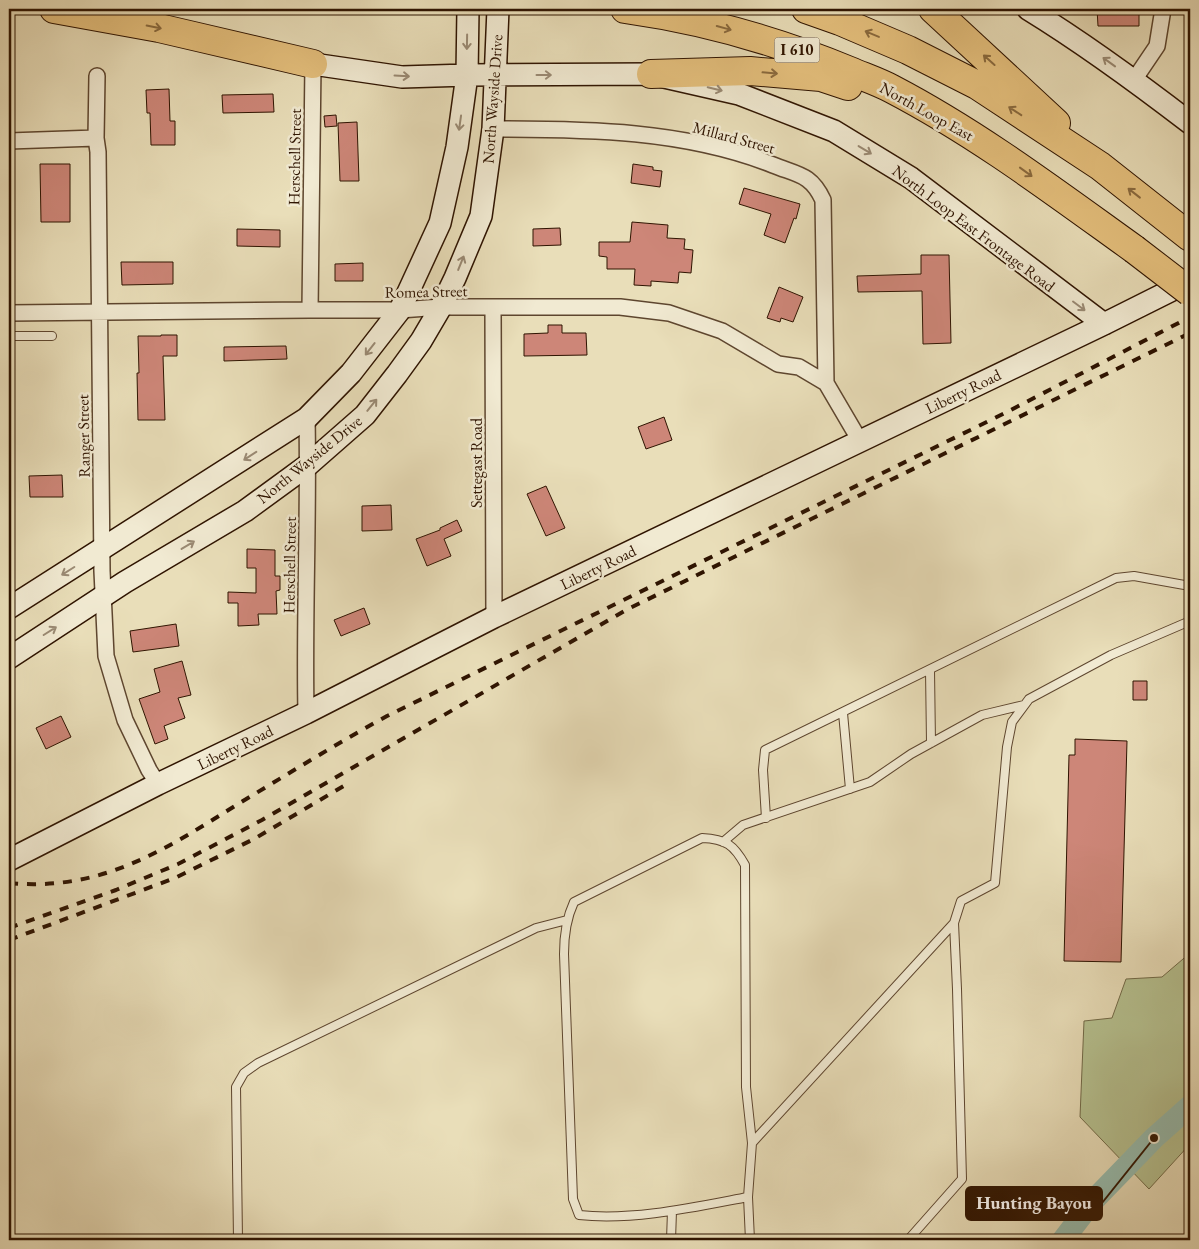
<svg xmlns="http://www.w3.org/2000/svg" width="1199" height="1249" font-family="'EB Garamond',serif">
<rect width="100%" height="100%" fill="#e9deb9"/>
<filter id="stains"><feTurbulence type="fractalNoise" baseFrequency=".004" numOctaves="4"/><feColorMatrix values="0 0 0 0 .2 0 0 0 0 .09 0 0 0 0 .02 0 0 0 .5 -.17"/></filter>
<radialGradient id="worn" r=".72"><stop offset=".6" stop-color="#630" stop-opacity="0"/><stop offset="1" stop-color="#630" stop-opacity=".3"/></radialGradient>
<path fill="#b6c190" stroke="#726a48" d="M 1190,953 L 1190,1144 L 1149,1189 L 1080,1117 L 1084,1021 L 1112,1018 L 1126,979 L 1162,977 Z"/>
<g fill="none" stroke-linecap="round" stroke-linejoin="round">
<path stroke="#97bcae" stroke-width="22" d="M 1063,1240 L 1092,1202 L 1154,1138 L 1190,1106"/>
</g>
<path fill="#cd8678" stroke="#2f1401" d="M 1097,9 L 1139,9 L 1139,26 L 1098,26 Z
M 169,89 L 170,121 L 175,121 L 175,145 L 151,145 L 150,113 L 147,113 L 146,90 Z
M 273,94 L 274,112 L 223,113 L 222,95 Z
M 336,115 L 337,126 L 325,127 L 324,116 Z
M 357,122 L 359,181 L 340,181 L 338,123 Z
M 40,164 L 70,164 L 70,222 L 41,222 Z
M 633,164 L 653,167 L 653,170 L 662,171 L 660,187 L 631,183 Z
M 744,188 L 800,204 L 796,219 L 794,218 L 785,243 L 764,235 L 771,214 L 739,204 Z
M 632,222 L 668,225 L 667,238 L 685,239 L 684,249 L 693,250 L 691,273 L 679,272 L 678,283 L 651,281 L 651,286 L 634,285 L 635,269 L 607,269 L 607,257 L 599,256 L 599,242 L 630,242 Z
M 560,228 L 561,245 L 533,246 L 533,229 Z
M 237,229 L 280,230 L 280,247 L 237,246 Z
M 921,255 L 949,255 L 951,343 L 923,344 L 922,291 L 858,292 L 857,276 L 921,274 Z
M 121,262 L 173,262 L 173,284 L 122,285 Z
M 363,263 L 363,281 L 335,281 L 335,264 Z
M 779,287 L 803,297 L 793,322 L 781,318 L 780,322 L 767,318 Z
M 548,325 L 562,325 L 562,333 L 586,333 L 587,355 L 524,356 L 524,334 L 548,333 Z
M 161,335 L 177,335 L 177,356 L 163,356 L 165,420 L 138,420 L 137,373 L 139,373 L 138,336 L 161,336 Z
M 286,346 L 287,359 L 224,361 L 224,347 Z
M 664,417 L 672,440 L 646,449 L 638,427 Z
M 62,475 L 63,497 L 30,497 L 29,476 Z
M 546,486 L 565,528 L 546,536 L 527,494 Z
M 391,505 L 392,530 L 362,531 L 362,506 Z
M 457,520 L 462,531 L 444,539 L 451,556 L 427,566 L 416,539 L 440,530 L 440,528 Z
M 247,549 L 275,550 L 275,576 L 280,576 L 280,590 L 276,591 L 277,614 L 258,614 L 259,625 L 238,626 L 238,603 L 228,603 L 228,592 L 256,593 L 256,568 L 247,568 Z
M 364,608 L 370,624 L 341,636 L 334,620 Z
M 176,624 L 179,646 L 133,652 L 130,631 Z
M 182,661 L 191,695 L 178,698 L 185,718 L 164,726 L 168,739 L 155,744 L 139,699 L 160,692 L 154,669 Z
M 1133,681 L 1147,681 L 1147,700 L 1133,700 Z
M 61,716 L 71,737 L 46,749 L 36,728 Z
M 1075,739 L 1127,741 L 1121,962 L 1064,961 L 1069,755 L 1075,755 Z"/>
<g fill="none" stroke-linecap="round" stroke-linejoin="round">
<defs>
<path id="lane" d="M 9,336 L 52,336
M 930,670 L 931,743
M 843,713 L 850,789
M 766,818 L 763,770 L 765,750 L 1116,578 L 1134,576 L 1190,586
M 723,842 L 743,825 L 870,782 L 911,754 L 982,715 L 1024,705
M 748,1197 L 752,1143 L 954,923
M 238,1240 L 236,1087 L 244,1073 L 258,1063 L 536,928 L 567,920
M 671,1240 L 672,1211
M 750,1240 L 748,1197 C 695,1207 633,1221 579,1215 L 573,1199 L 564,954 C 564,935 566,919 574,902 L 702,838 C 726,839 734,845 745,865 L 746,1087 L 752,1143
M 908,1240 L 962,1179 L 957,989 L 954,923 L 961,901 L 995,883 L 1007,747 L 1012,722 L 1029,699 L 1111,655 L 1190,621"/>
<path id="street" d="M 97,76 L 96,138 L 98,152 L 102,571 L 106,656 L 125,720 L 149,770 L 158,784
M 1134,80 L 1157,46 L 1163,9
M 493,129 C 588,129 684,130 773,165 C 798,175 811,174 823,200 L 826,383 L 860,441
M 9,141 L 96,138
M 493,308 L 494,617
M 310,310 L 313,64
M 9,313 L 310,310 L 400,310 L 441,307 L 620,307 L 669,313 L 722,331 L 778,364 L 799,367 L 826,383
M 306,713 C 304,615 309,516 307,418"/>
<path id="secondary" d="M 1028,9 C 1085,44 1138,83 1190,123
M 313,64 L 402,77 L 467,75 L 651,74 L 739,94 L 834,131 L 911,178 L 1104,324
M 9,608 L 307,418 L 351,373 L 400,310 L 440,223 L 457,147 L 467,75 L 468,9
M 9,658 L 125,582 L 245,511 L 308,465 L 365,415 L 397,374 L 421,341 L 441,307 L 455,278 L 481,216 L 493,129 L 498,9
M 9,860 L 158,784 L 306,713 L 494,617 L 1104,324 L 1190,281"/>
<path id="highway" d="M 54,9 L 159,28 L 313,64
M 625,9 C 703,20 778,41 850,71 C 864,77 879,82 892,89 C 978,134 1056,193 1134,249
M 806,9 L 840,21 L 908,50 L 977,85 L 1100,166 L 1190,237
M 933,9 L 1056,123
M 651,74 L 750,71 L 821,77 L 848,86"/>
</defs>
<use href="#lane" stroke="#5e462f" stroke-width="10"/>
<use href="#street" stroke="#5e462f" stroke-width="18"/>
<use href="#secondary" stroke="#2f1401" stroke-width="24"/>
<use href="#highway" stroke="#2f1401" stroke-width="30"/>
<use href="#lane" stroke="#f1ead2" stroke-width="8"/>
<use href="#street" stroke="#f1ead2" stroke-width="15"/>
<use href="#secondary" stroke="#f1ead2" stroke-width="21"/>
<use href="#highway" stroke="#e4bf7c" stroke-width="28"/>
<path stroke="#2f1401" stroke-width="4" stroke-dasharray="9 9" stroke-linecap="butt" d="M 9,883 C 104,892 167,848 243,801 C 291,772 338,743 387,716 L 1005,413 L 1190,317
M 9,928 L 116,890 L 178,864 L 262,820 L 626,610 L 1190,333
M 9,940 L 175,878 L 254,839 L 347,784"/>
<defs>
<path id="highway-bridge" d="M 1134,249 L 1190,292"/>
</defs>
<use href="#highway-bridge" stroke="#2f1401" stroke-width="30" stroke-linecap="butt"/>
<use href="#highway-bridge" stroke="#e4bf7c" stroke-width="28"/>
</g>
<defs><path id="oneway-shaft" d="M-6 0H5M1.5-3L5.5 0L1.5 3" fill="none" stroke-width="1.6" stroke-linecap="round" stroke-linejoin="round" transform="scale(1.25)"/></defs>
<g stroke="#8a6a3e">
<use href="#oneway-shaft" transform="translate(154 27) rotate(11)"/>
<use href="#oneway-shaft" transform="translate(724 28) rotate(15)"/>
<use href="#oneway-shaft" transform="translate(872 34) rotate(-157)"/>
<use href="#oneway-shaft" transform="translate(989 60) rotate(-138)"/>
<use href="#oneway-shaft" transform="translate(770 73) rotate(5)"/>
<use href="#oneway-shaft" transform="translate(1015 111) rotate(-147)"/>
<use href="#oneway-shaft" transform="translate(1026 172) rotate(36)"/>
<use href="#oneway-shaft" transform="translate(1134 193) rotate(-142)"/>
</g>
<g stroke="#9a8a74">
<use href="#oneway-shaft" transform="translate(467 42) rotate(91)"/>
<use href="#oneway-shaft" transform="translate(1109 62) rotate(-144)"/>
<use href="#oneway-shaft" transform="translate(544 75)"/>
<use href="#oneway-shaft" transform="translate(402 76) rotate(3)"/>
<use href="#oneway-shaft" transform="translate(715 89) rotate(13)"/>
<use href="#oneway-shaft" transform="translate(460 123) rotate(98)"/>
<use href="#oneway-shaft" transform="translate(865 150) rotate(31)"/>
<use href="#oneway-shaft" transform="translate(461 263) rotate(-68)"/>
<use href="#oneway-shaft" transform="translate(1079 306) rotate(37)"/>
<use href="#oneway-shaft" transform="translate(370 349) rotate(128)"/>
<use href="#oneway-shaft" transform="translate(372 405) rotate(-51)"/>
<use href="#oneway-shaft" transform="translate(250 456) rotate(147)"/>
<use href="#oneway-shaft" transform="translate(188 545) rotate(-31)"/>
<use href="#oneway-shaft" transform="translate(68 571) rotate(148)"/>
<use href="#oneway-shaft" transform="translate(50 631) rotate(-32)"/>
</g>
<g text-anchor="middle" stroke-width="5" stroke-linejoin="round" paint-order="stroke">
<rect fill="#f1ead2" stroke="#695440" stroke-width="1" x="774.5" y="37.5" width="45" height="25" rx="4"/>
<g font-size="15" font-weight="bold" fill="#2f1401">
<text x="797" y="55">I 610</text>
</g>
<g font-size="16" fill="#2f1401" stroke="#f1ead2">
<text transform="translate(492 99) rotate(-86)" y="6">North Wayside Drive</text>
<text transform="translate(927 111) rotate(29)" y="6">North Loop East</text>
<text transform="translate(734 137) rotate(15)" y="6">Millard Street</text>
<text transform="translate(294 157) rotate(-89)" y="6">Herschell Street</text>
<text transform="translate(974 228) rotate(37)" y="6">North Loop East Frontage Road</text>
<text transform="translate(426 291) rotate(-1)" y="6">Romea Street</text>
<text transform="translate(963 391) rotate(-26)" y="6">Liberty Road</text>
<text transform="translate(83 436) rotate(-91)" y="6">Ranger Street</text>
<text transform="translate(309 459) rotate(-39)" y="6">North Wayside Drive</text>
<text transform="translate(476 463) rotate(-90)" y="6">Settegast Road</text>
<text transform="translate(289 565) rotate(-89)" y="6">Herschell Street</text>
<text transform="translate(598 567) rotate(-26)" y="6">Liberty Road</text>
<text transform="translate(235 747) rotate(-26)" y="6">Liberty Road</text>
</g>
</g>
<path fill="none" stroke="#2f1401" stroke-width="2" d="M1154 1138L1102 1203"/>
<circle fill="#2f1401" stroke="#f1ead2" stroke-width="2" cx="1154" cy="1138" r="5"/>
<rect fill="#2f1401" stroke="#2f1401" stroke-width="2" x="966" y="1187" width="136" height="33" rx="5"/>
<g font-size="18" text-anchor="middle" font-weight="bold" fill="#fff">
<text x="1034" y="1209">Hunting Bayou</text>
</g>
<rect width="1199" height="1249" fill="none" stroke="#e9deb9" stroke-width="30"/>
<rect x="10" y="10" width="1179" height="1229" fill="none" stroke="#2f1401" stroke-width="2.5"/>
<rect x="15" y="15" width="1169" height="1219" fill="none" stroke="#2f1401"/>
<rect width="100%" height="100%" filter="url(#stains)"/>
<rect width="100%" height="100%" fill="url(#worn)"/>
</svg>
